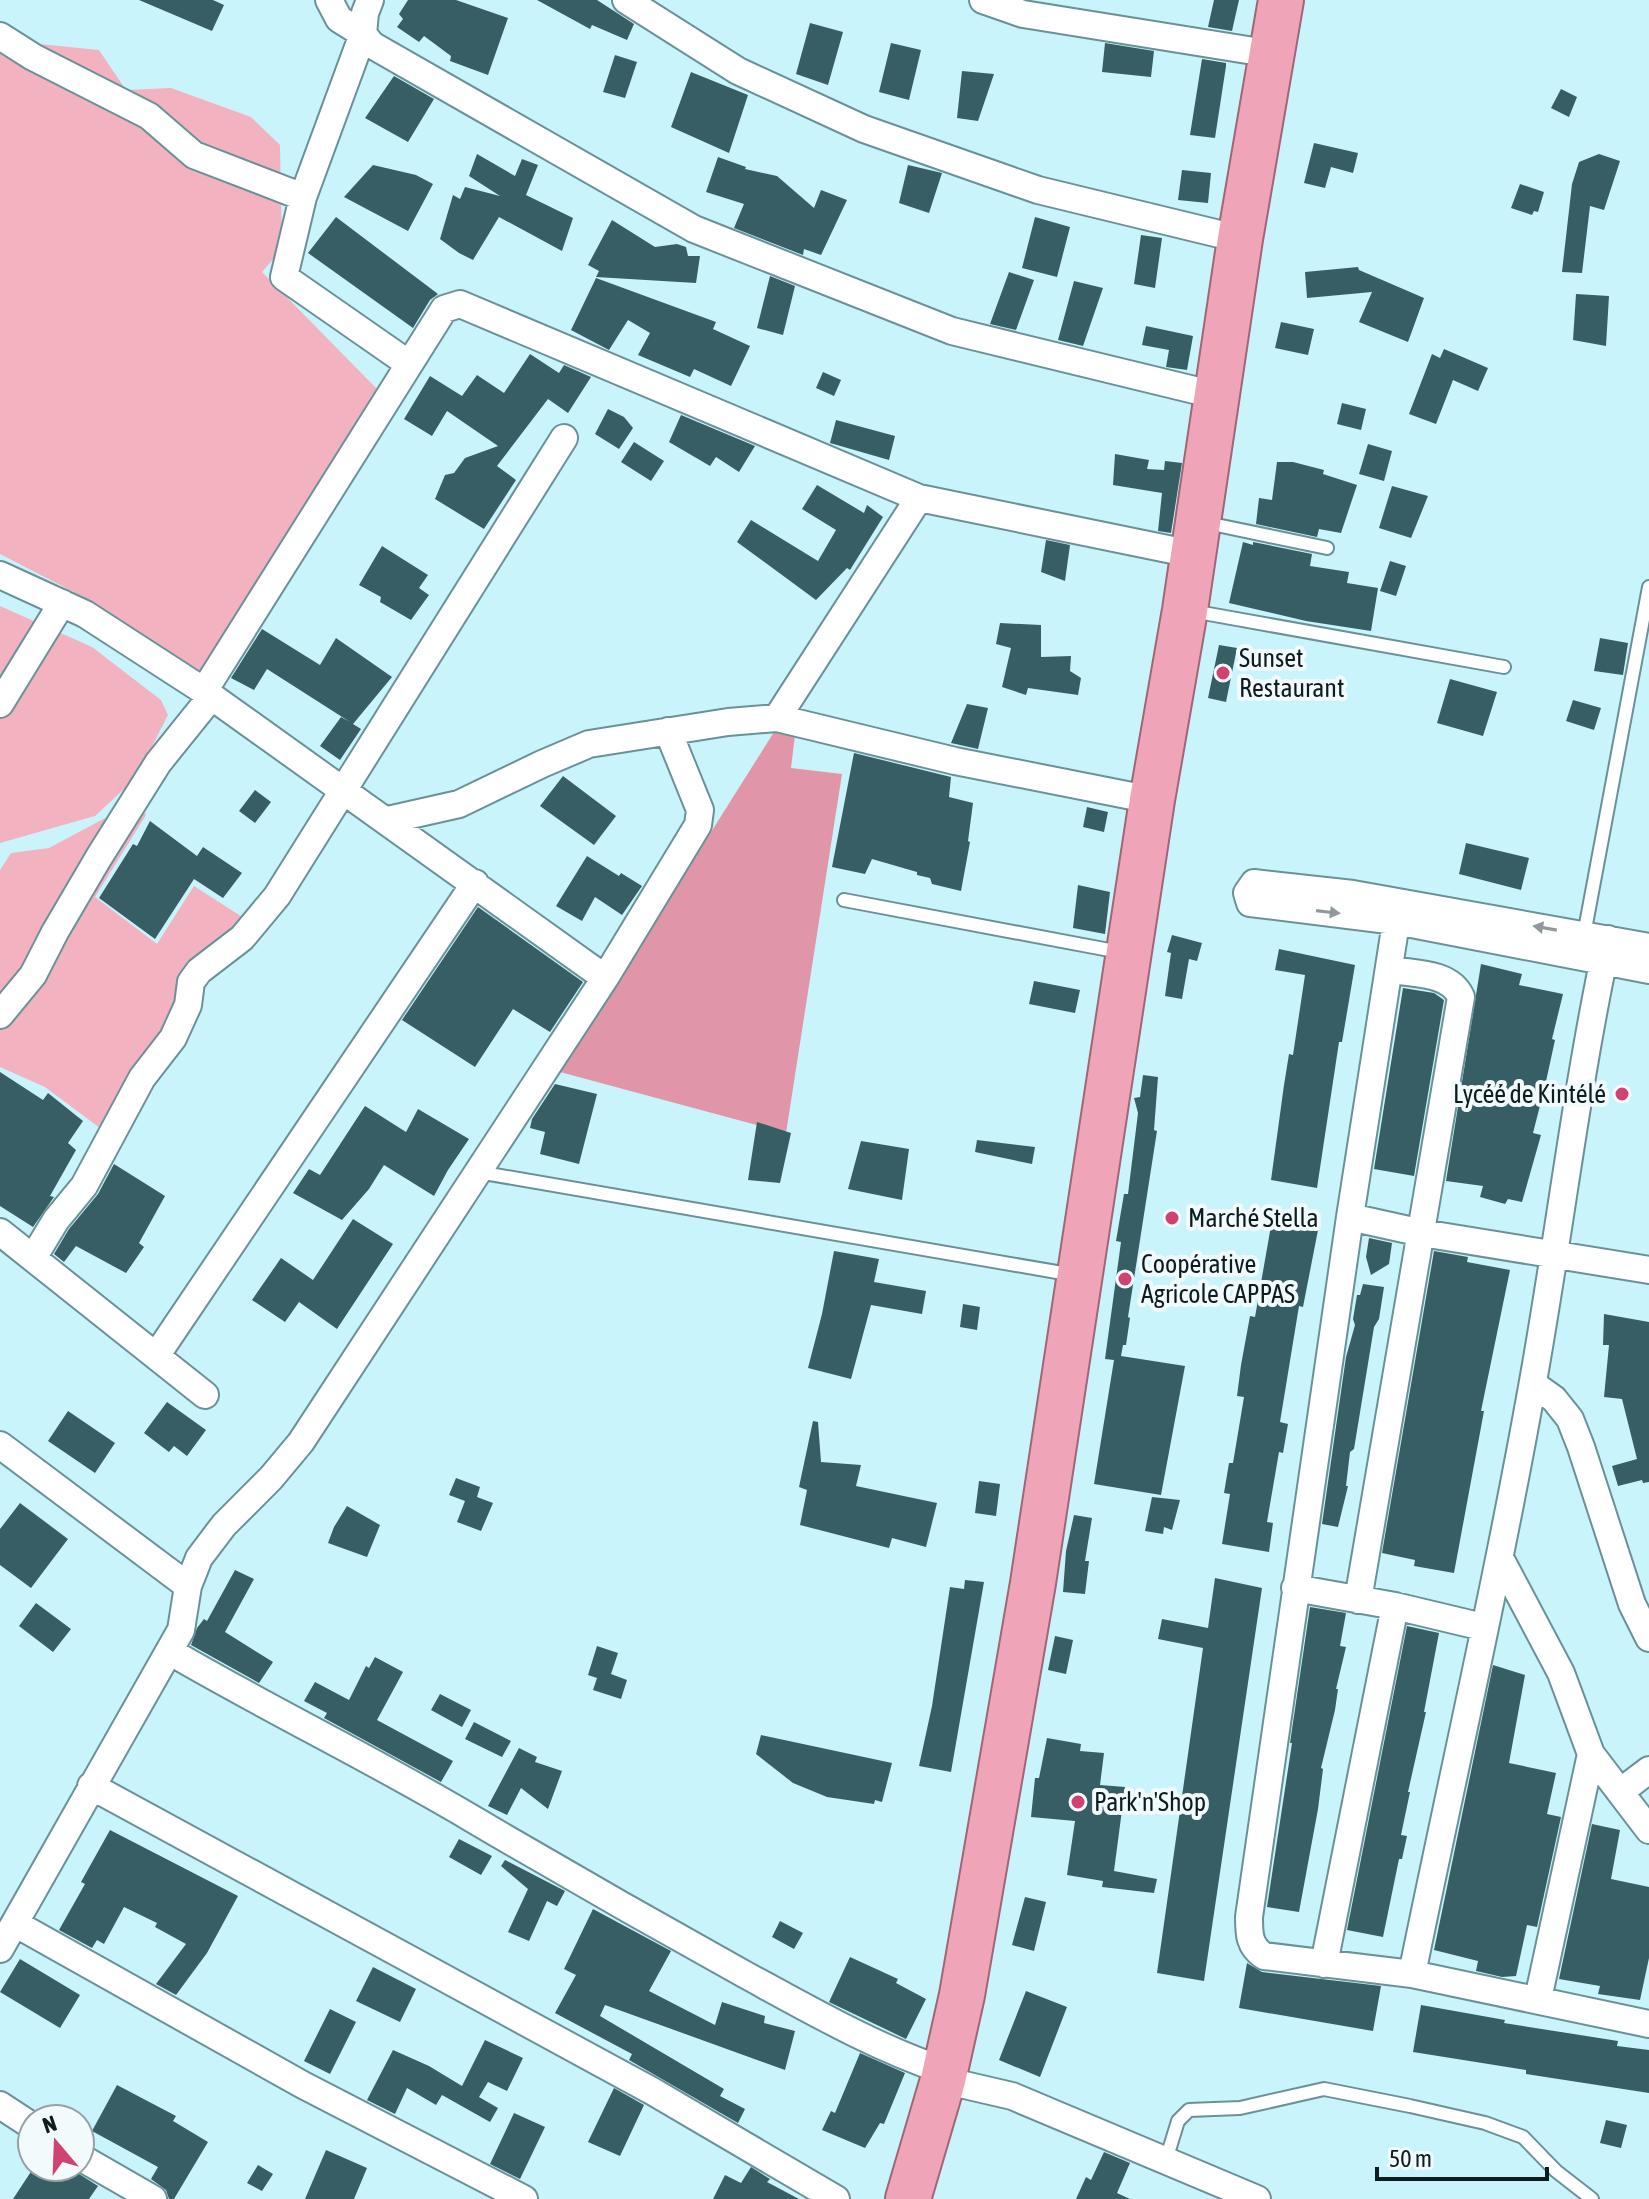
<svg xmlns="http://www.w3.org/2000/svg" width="1649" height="2199" font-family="'Asap Condensed',sans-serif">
<rect width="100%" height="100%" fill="#caf4fc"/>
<path fill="#f2b2c0" d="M 0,40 L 99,50 L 126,90 L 171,88 L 251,117 L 280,145 L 282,249 L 262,272 L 378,390 L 204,686 L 87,599 L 0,554 Z
M 0,606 L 92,647 L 161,700 L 168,715 L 136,778 L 95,816 L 0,843 Z
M 137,801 L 146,815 L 95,897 L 157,944 L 194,886 L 250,922 L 174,1016 L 104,1131 L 45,1087 L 0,1067 L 0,870 L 11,853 L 49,848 Z"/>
<path fill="#e096a8" d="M 774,732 L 795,735 L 791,768 L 842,774 L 786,1133 L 560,1072 Z"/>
<path fill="#385e65" d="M 139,0 L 213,0 L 224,5 L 212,31 Z
M 408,0 L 456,0 L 508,18 L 488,75 L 450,61 L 451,56 L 424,36 L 419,42 L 397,27 L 403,19 L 399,14 Z
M 537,0 L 597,0 L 634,24 L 627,40 L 592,25 L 590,29 Z
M 1214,0 L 1239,0 L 1232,31 L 1208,27 Z
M 810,23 L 843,32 L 828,85 L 796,74 Z
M 891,43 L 921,50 L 909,100 L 879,92 Z
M 1105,43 L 1154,51 L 1151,77 L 1102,72 Z
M 615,55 L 637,62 L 625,98 L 603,92 Z
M 1202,59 L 1226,63 L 1226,66 L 1215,138 L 1190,135 Z
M 962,71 L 994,74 L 978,121 L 957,118 Z
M 691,72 L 748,95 L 729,153 L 671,127 Z
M 394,76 L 434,99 L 408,142 L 365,118 Z
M 1561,89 L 1577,97 L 1569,117 L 1551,108 Z
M 1314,143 L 1358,153 L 1353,173 L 1331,167 L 1325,188 L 1304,183 Z
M 477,154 L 515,176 L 522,159 L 538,165 L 526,195 L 573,218 L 562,251 L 499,217 L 473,260 L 459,253 L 440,239 L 453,195 L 460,199 L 465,187 L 500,196 L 469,176 Z
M 1599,154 L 1620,161 L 1604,210 L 1590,206 L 1582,273 L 1562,272 L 1572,184 L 1579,162 Z
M 718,157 L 746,167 L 745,169 L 777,176 L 814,208 L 821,190 L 847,200 L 821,255 L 804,249 L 803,255 L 734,228 L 744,204 L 706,192 Z
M 373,165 L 416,175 L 433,184 L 408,231 L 344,197 Z
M 908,165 L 942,173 L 929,213 L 899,203 Z
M 1182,170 L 1211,173 L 1208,203 L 1178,200 Z
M 1520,184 L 1544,192 L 1538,212 L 1534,211 L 1532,215 L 1511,208 Z
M 336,217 L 438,294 L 430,300 L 413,328 L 308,253 Z
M 1035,217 L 1070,227 L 1057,277 L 1022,268 Z
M 612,220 L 655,247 L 677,244 L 686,247 L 688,256 L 700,256 L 696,283 L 596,277 L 599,271 L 588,265 Z
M 1141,235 L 1162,238 L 1155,288 L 1134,284 Z
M 1358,267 L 1359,270 L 1424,298 L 1408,342 L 1359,322 L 1372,292 L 1307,298 L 1305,272 Z
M 1009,272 L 1034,280 L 1016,330 L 990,324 Z
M 770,276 L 795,286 L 783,335 L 757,328 Z
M 596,278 L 716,322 L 713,329 L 750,346 L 731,386 L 694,369 L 690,377 L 638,355 L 650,333 L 628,320 L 609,350 L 571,330 Z
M 1074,281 L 1103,288 L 1083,346 L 1058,340 Z
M 1576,294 L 1609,296 L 1606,346 L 1573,340 Z
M 1281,322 L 1314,329 L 1308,355 L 1275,348 Z
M 1146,326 L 1193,336 L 1187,370 L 1166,367 L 1169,350 L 1142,345 Z
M 1444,349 L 1488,368 L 1478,391 L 1453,380 L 1436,424 L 1409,414 L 1432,354 L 1440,358 Z
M 530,354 L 559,373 L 564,365 L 591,377 L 568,413 L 548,399 L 497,466 L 516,480 L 484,529 L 435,499 L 445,475 L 454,473 L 465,458 L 498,446 L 447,411 L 432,436 L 404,419 L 430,376 L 462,396 L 477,375 L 504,393 Z
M 823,372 L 841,380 L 834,396 L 816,388 Z
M 1342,403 L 1366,409 L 1361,430 L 1337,424 Z
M 608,409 L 624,417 L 633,428 L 619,449 L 595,434 Z
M 681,415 L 755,446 L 739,472 L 716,457 L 710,466 L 669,442 Z
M 836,420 L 895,436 L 889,460 L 830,443 Z
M 634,442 L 664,461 L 651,481 L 621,462 Z
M 1368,444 L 1392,451 L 1384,481 L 1359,474 Z
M 1115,454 L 1149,460 L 1147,469 L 1164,470 L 1165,461 L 1182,463 L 1171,533 L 1158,531 L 1162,493 L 1113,485 Z
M 1277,462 L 1293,462 L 1324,470 L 1323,474 L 1357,485 L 1341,533 L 1319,529 L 1317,537 L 1256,524 L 1259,498 L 1272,500 Z
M 817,485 L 864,513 L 867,505 L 883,517 L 850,570 L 847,568 L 816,600 L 737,542 L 751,520 L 818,561 L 836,530 L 802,509 Z
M 1392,486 L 1428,496 L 1411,538 L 1379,528 Z
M 1046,540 L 1070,545 L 1065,581 L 1041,572 Z
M 1243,542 L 1253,545 L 1253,542 L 1312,554 L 1310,566 L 1349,572 L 1347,583 L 1378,588 L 1371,631 L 1306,621 L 1229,603 Z
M 382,546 L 428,575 L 419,588 L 429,595 L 411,620 L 380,602 L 381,597 L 359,585 Z
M 1390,561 L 1406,566 L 1396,596 L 1380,591 Z
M 1000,623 L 1041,625 L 1041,657 L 1071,656 L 1070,671 L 1081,678 L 1078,695 L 1028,688 L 1026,695 L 1002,687 L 1011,648 L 996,644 Z
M 262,629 L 320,665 L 336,638 L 392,677 L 353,724 L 361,729 L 340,760 L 320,746 L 341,717 L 350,722 L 267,669 L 254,690 L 231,678 Z
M 1600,638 L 1628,643 L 1623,675 L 1594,671 Z
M 1219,645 L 1237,648 L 1226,702 L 1208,698 Z
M 1450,679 L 1497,692 L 1483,736 L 1437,723 Z
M 1573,700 L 1601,708 L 1594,730 L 1566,721 Z
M 967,704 L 988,708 L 978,749 L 951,743 Z
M 854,753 L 951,777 L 949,797 L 973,803 L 968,841 L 970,842 L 961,891 L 932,884 L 930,878 L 917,875 L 917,872 L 872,859 L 865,874 L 832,867 Z
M 563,776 L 616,816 L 594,845 L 540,806 Z
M 255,790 L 271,802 L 255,823 L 239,811 Z
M 1087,807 L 1108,812 L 1104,832 L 1083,827 Z
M 150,821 L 197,856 L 203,847 L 242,873 L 223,898 L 194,879 L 155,939 L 99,898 L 133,844 L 137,846 Z
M 1466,843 L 1529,858 L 1521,890 L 1459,874 Z
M 587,856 L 619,876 L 621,873 L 642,886 L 622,915 L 595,897 L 582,921 L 556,906 Z
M 1078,885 L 1110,892 L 1105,934 L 1073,928 Z
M 478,907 L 583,982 L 550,1032 L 513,1009 L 475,1067 L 402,1020 Z
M 1172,935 L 1202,943 L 1197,961 L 1189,959 L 1182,999 L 1165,996 L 1171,953 L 1167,952 Z
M 1279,949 L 1355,965 L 1342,1042 L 1339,1042 L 1317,1188 L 1271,1180 L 1284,1085 L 1289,1054 L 1293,1055 L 1305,975 L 1275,970 Z
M 1481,964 L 1522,974 L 1519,985 L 1563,994 L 1552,1039 L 1555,1040 L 1545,1086 L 1533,1133 L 1541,1135 L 1522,1202 L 1508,1199 L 1505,1204 L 1480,1197 L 1483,1186 L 1446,1181 Z
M 1034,981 L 1080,990 L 1075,1013 L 1029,1004 Z
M 1403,988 L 1434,993 L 1444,1000 L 1414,1176 L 1374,1169 Z
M 0,1072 L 43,1100 L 48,1093 L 83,1121 L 68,1143 L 76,1150 L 50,1196 L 54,1197 L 33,1227 L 0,1206 Z
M 1143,1075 L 1158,1077 L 1154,1130 L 1157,1131 L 1128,1317 L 1130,1318 L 1126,1345 L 1123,1345 L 1121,1356 L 1185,1366 L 1161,1495 L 1094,1484 L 1114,1360 L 1105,1359 L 1121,1242 L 1116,1241 L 1124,1194 L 1128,1194 L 1138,1113 L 1134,1098 L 1140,1097 Z
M 555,1084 L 597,1094 L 579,1164 L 540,1154 L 545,1132 L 530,1128 L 532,1119 Z
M 365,1106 L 406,1132 L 418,1109 L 469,1139 L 448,1170 L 434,1196 L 384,1165 L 369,1189 L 342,1220 L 293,1193 L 309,1169 L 320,1175 Z
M 757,1122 L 791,1133 L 780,1183 L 748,1180 Z
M 977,1140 L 1035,1147 L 1032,1164 L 975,1152 Z
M 861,1141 L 909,1149 L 902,1200 L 848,1189 Z
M 114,1164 L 165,1196 L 139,1243 L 144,1247 L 126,1273 L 76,1246 L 64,1262 L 54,1254 L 69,1229 L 98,1194 Z
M 353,1219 L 393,1244 L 337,1329 L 299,1302 L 285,1322 L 252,1300 L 281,1258 L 313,1280 Z
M 1272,1220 L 1318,1230 L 1303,1307 L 1299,1306 L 1280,1422 L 1288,1424 L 1283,1453 L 1279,1452 L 1267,1522 L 1273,1523 L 1269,1552 L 1222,1544 L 1230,1494 L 1224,1493 L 1229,1463 L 1233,1463 L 1244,1397 L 1237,1396 L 1241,1365 L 1250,1316 L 1255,1317 Z
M 1369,1238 L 1392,1243 L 1389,1264 L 1371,1275 L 1366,1257 Z
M 834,1251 L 879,1259 L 874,1282 L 926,1291 L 922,1314 L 871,1305 L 851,1379 L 808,1368 L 822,1314 Z
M 1434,1251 L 1468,1257 L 1467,1262 L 1510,1270 L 1481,1411 L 1484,1411 L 1454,1573 L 1414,1566 L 1415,1560 L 1382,1553 Z
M 1363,1284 L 1384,1287 L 1379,1319 L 1374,1327 L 1354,1449 L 1350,1452 L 1346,1486 L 1348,1486 L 1338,1527 L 1322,1524 L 1346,1357 L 1355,1325 L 1353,1319 L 1357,1295 L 1360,1295 Z
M 963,1304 L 980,1307 L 977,1330 L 960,1327 Z
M 1604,1314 L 1649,1322 L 1649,1482 L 1643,1483 L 1642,1480 L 1618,1486 L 1612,1466 L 1637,1459 L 1622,1399 L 1604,1397 L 1609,1345 L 1603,1345 Z
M 167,1402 L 206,1430 L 187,1456 L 174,1446 L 169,1452 L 144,1433 Z
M 68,1411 L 115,1443 L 95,1473 L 48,1441 Z
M 813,1421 L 818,1422 L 821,1462 L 861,1465 L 856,1486 L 937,1503 L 926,1547 L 892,1538 L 889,1548 L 800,1525 L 807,1490 L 799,1487 Z
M 456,1478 L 480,1487 L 477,1497 L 493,1503 L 481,1531 L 457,1522 L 465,1501 L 449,1495 Z
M 979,1481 L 1000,1484 L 996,1516 L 975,1513 Z
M 1152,1497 L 1180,1500 L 1172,1530 L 1164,1527 L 1163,1534 L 1145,1531 Z
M 20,1503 L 68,1539 L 31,1588 L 0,1565 L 0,1529 Z
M 347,1506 L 380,1525 L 367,1557 L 328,1543 L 334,1527 Z
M 1074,1515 L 1092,1518 L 1085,1561 L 1089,1561 L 1085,1594 L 1063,1592 L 1066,1551 Z
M 235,1570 L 254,1579 L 225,1632 L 273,1662 L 259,1683 L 191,1645 L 197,1628 L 204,1619 L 207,1621 Z
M 1215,1578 L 1262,1588 L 1204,1981 L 1157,1973 L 1203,1648 L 1158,1639 L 1162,1619 L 1208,1628 Z
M 965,1580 L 984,1582 L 951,1772 L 919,1766 L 932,1706 L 950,1587 L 964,1589 Z
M 36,1603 L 71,1629 L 53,1652 L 19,1626 Z
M 1310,1607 L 1346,1613 L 1340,1646 L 1346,1647 L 1336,1689 L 1338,1689 L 1335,1710 L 1321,1768 L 1323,1769 L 1318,1809 L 1299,1912 L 1267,1907 L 1292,1743 L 1290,1743 Z
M 1407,1626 L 1439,1633 L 1424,1712 L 1426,1712 L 1408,1792 L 1410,1792 L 1401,1835 L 1407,1836 L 1402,1859 L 1399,1859 L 1383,1937 L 1347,1930 Z
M 1055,1636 L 1073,1640 L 1066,1674 L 1048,1670 Z
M 597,1646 L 618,1653 L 611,1674 L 627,1680 L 621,1699 L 593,1690 L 597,1678 L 588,1675 Z
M 375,1657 L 403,1672 L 377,1720 L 453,1761 L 441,1782 L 324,1718 L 327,1713 L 304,1701 L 315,1682 L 349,1700 L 366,1666 L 369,1668 Z
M 1493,1665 L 1525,1675 L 1509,1763 L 1556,1773 L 1547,1814 L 1561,1817 L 1537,1927 L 1527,1925 L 1516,1976 L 1502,1977 L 1476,1971 L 1478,1961 L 1434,1950 Z
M 440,1694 L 471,1710 L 462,1727 L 431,1710 Z
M 474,1722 L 511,1741 L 502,1757 L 465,1739 Z
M 761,1735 L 892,1763 L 882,1802 L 875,1800 L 874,1804 L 827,1797 L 793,1783 L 756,1754 Z
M 1047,1738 L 1081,1744 L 1080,1751 L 1104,1753 L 1100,1785 L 1125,1787 L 1114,1871 L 1157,1879 L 1154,1893 L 1102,1887 L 1103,1881 L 1067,1875 L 1075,1821 L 1031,1817 L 1035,1778 L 1039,1778 Z
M 519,1748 L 537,1757 L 535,1762 L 562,1771 L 548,1809 L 521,1788 L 507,1815 L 488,1806 Z
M 1592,1824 L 1620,1830 L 1611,1879 L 1649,1887 L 1649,1958 L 1640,2000 L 1598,1994 L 1600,1986 L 1559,1979 Z
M 110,1830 L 238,1896 L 207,1953 L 176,1995 L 156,1984 L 186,1944 L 155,1927 L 157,1923 L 124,1907 L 104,1944 L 97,1940 L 92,1948 L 59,1930 L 85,1884 L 81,1882 Z
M 459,1839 L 492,1856 L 481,1875 L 449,1857 Z
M 505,1860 L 565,1891 L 557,1906 L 547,1901 L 529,1941 L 508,1932 L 528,1889 L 501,1866 Z
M 1025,1897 L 1046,1902 L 1034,1951 L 1012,1945 Z
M 593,1909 L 671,1951 L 649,1991 L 715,2025 L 722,2002 L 765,2016 L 764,2023 L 795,2031 L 785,2070 L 605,2005 L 600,2016 L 724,2089 L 720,2096 L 745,2109 L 738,2123 L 629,2060 L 632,2054 L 555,2013 L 576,1975 L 564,1969 Z
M 780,1921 L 803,1933 L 794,1949 L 772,1937 Z
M 850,1957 L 898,1979 L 896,1983 L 926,1999 L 906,2039 L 829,2002 Z
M 20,1959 L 80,1995 L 60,2028 L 0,1992 Z
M 1247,1963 L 1262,1972 L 1381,1986 L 1373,2031 L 1239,2008 Z
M 373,1967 L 416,1989 L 400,2022 L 356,2001 Z
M 1026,1991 L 1067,2007 L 1040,2077 L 999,2060 Z
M 1421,2005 L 1505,2020 L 1504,2023 L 1618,2041 L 1617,2046 L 1649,2050 L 1649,2093 L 1526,2074 L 1526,2070 L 1413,2052 Z
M 330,2009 L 356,2022 L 330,2074 L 304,2061 Z
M 485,2040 L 523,2058 L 507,2091 L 488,2082 L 479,2097 L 498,2108 L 490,2122 L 442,2095 L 436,2105 L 407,2088 L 395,2114 L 367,2100 L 393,2050 L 429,2066 L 462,2086 Z
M 860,2053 L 905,2073 L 884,2124 L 880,2123 L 865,2148 L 822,2130 L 831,2111 L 835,2113 Z
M 117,2085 L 176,2116 L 173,2121 L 208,2142 L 174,2199 L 169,2199 L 166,2190 L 151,2179 L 158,2167 L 92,2131 Z
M 614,2088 L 644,2105 L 620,2156 L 588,2142 Z
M 514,2113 L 545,2127 L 520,2179 L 490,2164 Z
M 1606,2120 L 1627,2125 L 1621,2148 L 1600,2143 Z
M 326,2150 L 367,2168 L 354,2199 L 305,2199 Z
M 1104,2152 L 1130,2163 L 1117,2193 L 1130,2199 L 1076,2199 L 1086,2177 L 1091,2180 Z
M 258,2165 L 273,2174 L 262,2191 L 247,2183 Z
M 34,2167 L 68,2167 L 98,2186 L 89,2199 L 13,2199 Z
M 751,2167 L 770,2179 L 767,2182 L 799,2199 L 713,2199 L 725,2175 L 741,2183 Z"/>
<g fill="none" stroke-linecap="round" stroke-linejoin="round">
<defs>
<path id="service" d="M 1207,523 L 1327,548
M 1192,611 L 1504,667
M 844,900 L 1120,952
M 1584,935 L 1649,587
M 478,1172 L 1074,1275
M 1166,2160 L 1178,2121 L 1189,2110 L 1240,2108 L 1324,2089 L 1410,2106 L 1485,2123 L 1523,2137 L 1556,2171 L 1592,2199"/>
<path id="minor" d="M 329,0 L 339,19 L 363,34 L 303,197 L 284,277 L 409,364
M 370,0 L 365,13 L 363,34 L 372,45 L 694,229 L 952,331 L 1215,395
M 626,0 L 738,71 L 864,129 L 1038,190 L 1240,239
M 983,0 L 1023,14 L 1272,54
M 0,36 L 33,57 L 149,116 L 194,155 L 303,197
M 0,575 L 85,614 L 204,691 L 605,978
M 204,691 L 444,309 L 460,304 L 919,498 L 1192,554
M 0,704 L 62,603
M 777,718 L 919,498
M 388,820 L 459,804 L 542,764 L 589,744 L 728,722 L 777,718 L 955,761 L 1152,800
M 1399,903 L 1350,1217 L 1249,1917 C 1249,1934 1249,1946 1264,1956 L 1412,1974 L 1649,2024
M 1649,947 L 1353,894 L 1254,883 L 1247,893 L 1250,903 L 1396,921 L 1649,970
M 0,1015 L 33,975 L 55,932 L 99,857 L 158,763 L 211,697
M 1350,1217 L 1422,1233 L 1649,1270
M 0,1232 L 205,1395
M 33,1258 L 56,1220 L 84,1186 L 142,1078 L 173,1038 L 188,1005 L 191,982 L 199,971 L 242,938 L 277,896 L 564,438
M 156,1356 L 475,883
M 1533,1384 L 1554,1399 L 1570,1419 L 1581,1447 L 1632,1604 L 1649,1638
M 0,1445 L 188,1586
M 1500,1558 L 1561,1673 L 1591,1754 L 1649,1830
M 1295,1588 L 1395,1606 L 1483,1627
M 1358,1600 L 1461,997 C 1450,972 1414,974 1391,970
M 169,1651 C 268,1709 372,1759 471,1818 C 561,1871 652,1923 744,1974 C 810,2010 874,2047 945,2071
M 91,1786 L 652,2091 L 836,2199
M 1620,1792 L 1649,1770
M 16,1924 L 303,2085 L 524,2199
M 0,1949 L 181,1630 L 188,1586 L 199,1558 L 224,1525 L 271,1478 L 301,1442 L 605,978 L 698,825 L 700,810 L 668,731
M 1324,1964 L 1395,1606
M 1412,1974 C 1452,1778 1497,1583 1532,1387 C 1559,1238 1576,1087 1608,939
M 1538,1999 L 1591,1754
M 943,2080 L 1012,2096 L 1257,2199
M 0,2105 L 32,2126
M 80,2157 L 153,2199"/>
<path id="trunk" d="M 908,2199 L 943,2080 L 962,1995 L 1033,1583 L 1152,800 L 1185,610 L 1240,239 L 1281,0"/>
</defs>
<use href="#service" stroke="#6a9198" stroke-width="16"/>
<use href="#minor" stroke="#6a9198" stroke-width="30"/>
<use href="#trunk" stroke="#9e6677" stroke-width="48"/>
<use href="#service" stroke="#fff" stroke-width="12"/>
<use href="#minor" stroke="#fff" stroke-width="26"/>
<use href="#trunk" stroke="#f0a4b8" stroke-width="44"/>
</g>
<defs><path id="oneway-solid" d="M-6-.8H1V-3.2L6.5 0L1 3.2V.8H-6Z" transform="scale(2)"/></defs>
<g fill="#92999a">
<use href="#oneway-solid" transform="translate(1328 912) rotate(7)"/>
<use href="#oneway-solid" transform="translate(1545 928) rotate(-170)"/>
</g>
<g fill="#cf4271" stroke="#f2fafc" stroke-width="3">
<circle cx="1223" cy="673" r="8"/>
<circle cx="1622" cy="1094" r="8"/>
<circle cx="1172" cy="1218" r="8"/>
<circle cx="1125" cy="1279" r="8"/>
<circle cx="1078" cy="1802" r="8"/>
</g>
<g text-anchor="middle" stroke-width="8" stroke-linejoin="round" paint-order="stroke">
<g font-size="26" fill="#0c1c1f" stroke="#f2fafc" text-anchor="start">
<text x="1239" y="667">Sunset<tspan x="1239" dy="30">Restaurant</tspan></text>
<text x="1606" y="1103" text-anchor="end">Lycéé de Kintélé</text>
<text x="1188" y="1227">Marché Stella</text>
<text x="1141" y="1273">Coopérative<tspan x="1141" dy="30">Agricole CAPPAS</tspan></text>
<text x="1094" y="1811">Park'n'Shop</text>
</g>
</g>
<g transform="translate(56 2143) rotate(341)"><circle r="38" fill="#f2fafc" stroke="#96a1a4" stroke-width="2"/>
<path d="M0-6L14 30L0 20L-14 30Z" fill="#cf4271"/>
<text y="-12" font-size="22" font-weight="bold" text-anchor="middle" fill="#0c1c1f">N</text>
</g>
<path d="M1377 2167v12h170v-12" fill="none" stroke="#0c1c1f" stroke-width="4"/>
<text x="1389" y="2167" font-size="24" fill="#0c1c1f" stroke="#f2fafc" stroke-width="6" paint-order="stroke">50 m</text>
</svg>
